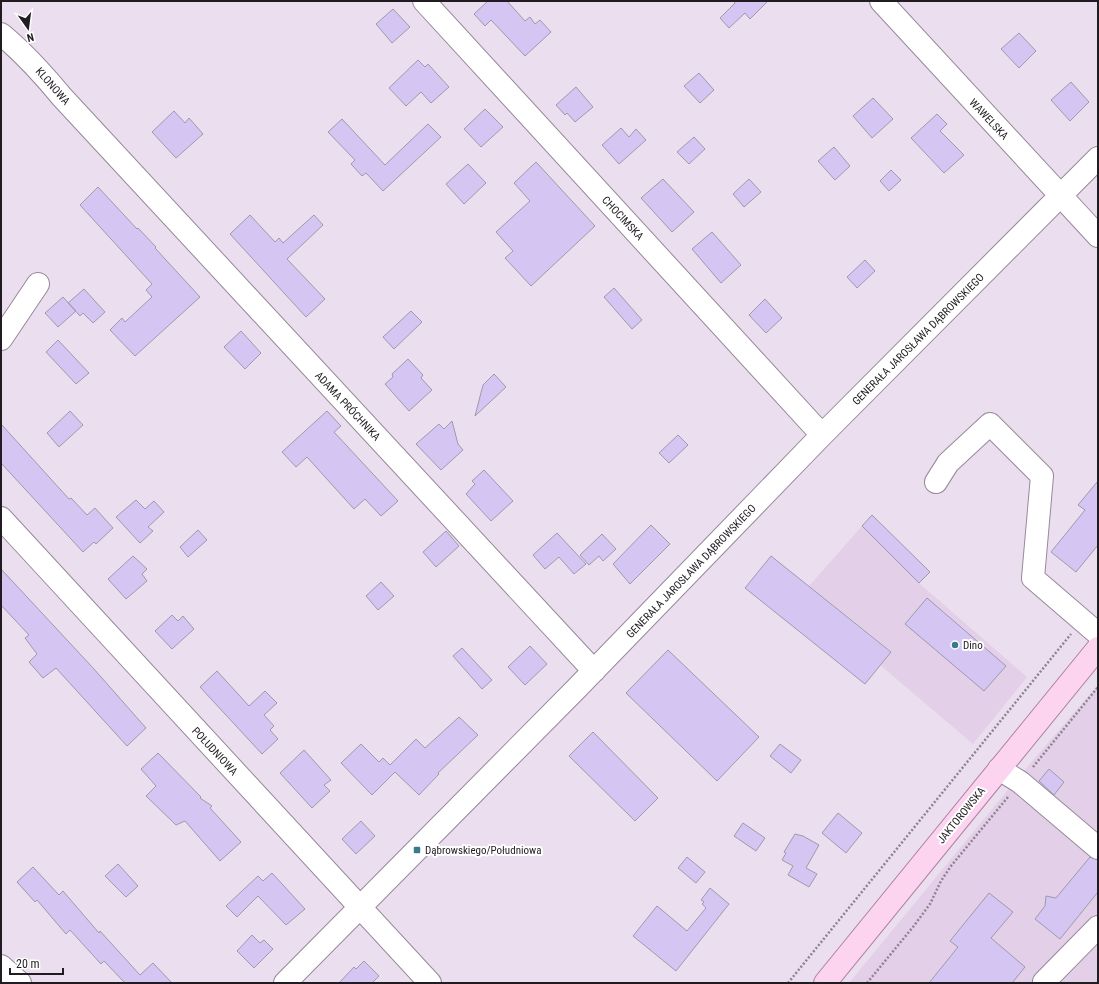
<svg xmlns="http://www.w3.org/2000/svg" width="1099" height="984" font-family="'Roboto Condensed',sans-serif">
<rect width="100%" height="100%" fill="#ebdeef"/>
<path fill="#e3d0e8" d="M 862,526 L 919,583 L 1027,677 L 973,744 L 880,665 L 891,651 L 809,586 Z
M 1098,685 L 1098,983 L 849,983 L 1016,780 Z"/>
<path fill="#d4c5f2" stroke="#9f99ac" d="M 488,1 L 507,1 L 525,21 L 530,17 L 535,24 L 540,20 L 551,32 L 525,56 L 491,20 L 485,26 L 474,14 Z
M 733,1 L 768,1 L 750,19 L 745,13 L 729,28 L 720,18 L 735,3 Z
M 393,9 L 410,27 L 392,43 L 376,24 Z
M 1019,33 L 1036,51 L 1019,68 L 1001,49 Z
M 418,60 L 425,67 L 428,64 L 449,87 L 431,103 L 421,92 L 406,106 L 389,88 Z
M 699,73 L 714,90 L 700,103 L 684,86 Z
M 1071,82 L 1089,102 L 1070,121 L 1051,100 Z
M 576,87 L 593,107 L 575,122 L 567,113 L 565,115 L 556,105 Z
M 873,98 L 893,119 L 872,138 L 853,116 Z
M 485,109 L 503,127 L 481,147 L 464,129 Z
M 174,111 L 185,123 L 189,118 L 203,134 L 176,158 L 152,132 Z
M 937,114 L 947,124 L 940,131 L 964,155 L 944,173 L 911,138 Z
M 342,119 L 385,165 L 428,124 L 441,137 L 383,191 L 366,173 L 362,176 L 351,164 L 355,160 L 328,132 Z
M 621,128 L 629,137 L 636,129 L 646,140 L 619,164 L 602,145 Z
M 694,137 L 705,149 L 689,164 L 677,152 Z
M 834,147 L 850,166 L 835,180 L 818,161 Z
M 536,162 L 595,226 L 531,286 L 505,258 L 513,251 L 496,232 L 530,201 L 514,183 Z
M 468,164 L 486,183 L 464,204 L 446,184 Z
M 891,170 L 901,180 L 889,191 L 880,181 Z
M 663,179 L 694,212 L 672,232 L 641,198 Z
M 749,179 L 761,192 L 744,207 L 733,194 Z
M 98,187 L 137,229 L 138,228 L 156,247 L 155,248 L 200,297 L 135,356 L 110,330 L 122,318 L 125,322 L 152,297 L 146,290 L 152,284 L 80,205 Z
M 250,215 L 275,242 L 279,238 L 283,243 L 314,215 L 323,225 L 287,259 L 325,299 L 306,317 L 230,234 Z
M 712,232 L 741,265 L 721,283 L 692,249 Z
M 865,260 L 875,271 L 857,288 L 847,277 Z
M 614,288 L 642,320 L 632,329 L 604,297 Z
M 84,289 L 105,312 L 93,323 L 83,313 L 80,316 L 68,303 Z
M 63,297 L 76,311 L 58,327 L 45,313 Z
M 765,299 L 782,318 L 766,333 L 749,315 Z
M 411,311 L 422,322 L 394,349 L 383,337 Z
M 241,331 L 261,353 L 245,369 L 224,347 Z
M 58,340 L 89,373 L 76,384 L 46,352 Z
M 408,359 L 423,375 L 421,378 L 432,390 L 409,411 L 385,384 L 393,377 L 392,374 Z
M 494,374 L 506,387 L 475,416 L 483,385 Z
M 70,411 L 83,425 L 59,447 L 47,433 Z
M 327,411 L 341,426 L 334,432 L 398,501 L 381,516 L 365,499 L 354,509 L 307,457 L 296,467 L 282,452 Z
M 452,421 L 458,444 L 463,450 L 441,470 L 416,444 L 439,424 L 444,429 Z
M 1,424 L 69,499 L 71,498 L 87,515 L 95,508 L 113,528 L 96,544 L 94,542 L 83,552 L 1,463 Z
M 678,435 L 688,445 L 669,463 L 659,453 Z
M 484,470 L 513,501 L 491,521 L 466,494 L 475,484 L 472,481 Z
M 1098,481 L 1098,545 L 1076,572 L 1051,552 L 1085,510 L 1078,505 Z
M 136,500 L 145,509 L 154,501 L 164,512 L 148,527 L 153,531 L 140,543 L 116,517 Z
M 872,515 L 930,572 L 919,583 L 862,526 Z
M 651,525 L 670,544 L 630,584 L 613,564 Z
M 198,530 L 207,540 L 188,557 L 180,547 Z
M 446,531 L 459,546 L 436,567 L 423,552 Z
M 557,533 L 586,564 L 574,574 L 559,557 L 545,569 L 533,555 Z
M 602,534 L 616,549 L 603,561 L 599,556 L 589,565 L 580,555 Z
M 133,556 L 147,569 L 142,574 L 147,581 L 126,599 L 108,579 Z
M 771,556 L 891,652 L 865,684 L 745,588 Z
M 1,569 L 94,669 L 146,728 L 127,746 L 56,668 L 43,678 L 29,662 L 37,654 L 25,638 L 29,635 L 1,605 Z
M 381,582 L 394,596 L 378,610 L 366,596 Z
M 927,598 L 1006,666 L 984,691 L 905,624 Z
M 172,615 L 178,621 L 183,616 L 194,629 L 172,649 L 155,631 Z
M 530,646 L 547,664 L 525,685 L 508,667 Z
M 462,648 L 492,680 L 482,689 L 453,656 Z
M 668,650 L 759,737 L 717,781 L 626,693 Z
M 217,671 L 249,706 L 265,691 L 277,703 L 264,715 L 274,726 L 270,730 L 278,739 L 262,754 L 200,687 Z
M 459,717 L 478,735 L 438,773 L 439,774 L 419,795 L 395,772 L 372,795 L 341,763 L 361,744 L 379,762 L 383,758 L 390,765 L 416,739 L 425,748 Z
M 593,732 L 658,798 L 635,821 L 569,756 Z
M 780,744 L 801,760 L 791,773 L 770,756 Z
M 304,750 L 331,780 L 324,785 L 330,791 L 312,808 L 280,773 Z
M 158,753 L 201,797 L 200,798 L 212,806 L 210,808 L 241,842 L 220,861 L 185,821 L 176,825 L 146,796 L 156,786 L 141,769 Z
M 1049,769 L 1064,782 L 1054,795 L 1039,781 Z
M 838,813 L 862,833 L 846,853 L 822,833 Z
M 361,821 L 375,836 L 356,854 L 342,839 Z
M 743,823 L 765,838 L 756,851 L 734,836 Z
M 795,834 L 803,836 L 819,845 L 806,868 L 817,874 L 809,887 L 788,875 L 793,866 L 782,860 L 786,853 L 784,852 Z
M 687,857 L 705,872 L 696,883 L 678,868 Z
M 1090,857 L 1098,860 L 1098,892 L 1060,939 L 1035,919 L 1045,906 L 1046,896 L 1056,898 Z
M 118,864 L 138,886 L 126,897 L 105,876 Z
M 33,867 L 59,895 L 63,891 L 99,933 L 100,931 L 140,975 L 153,963 L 172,983 L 125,983 L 104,961 L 101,964 L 70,930 L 66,934 L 37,900 L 35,902 L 17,882 Z
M 272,873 L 305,909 L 286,925 L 258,896 L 237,917 L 226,906 L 258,876 L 263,881 Z
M 710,888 L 729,904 L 676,971 L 633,936 L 657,906 L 687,931 L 706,908 L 702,904 L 704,902 L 701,900 Z
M 989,893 L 1013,912 L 991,938 L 1025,967 L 1012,983 L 929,983 L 958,947 L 950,941 Z
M 252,935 L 260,943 L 264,940 L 273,949 L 254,968 L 237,951 Z
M 364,961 L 379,976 L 372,983 L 339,983 L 354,967 L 356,969 Z"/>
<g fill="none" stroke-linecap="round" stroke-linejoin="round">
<defs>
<path id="minor" d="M 424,1 L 822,435
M 881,1 L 1098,236
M 1,34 C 24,53 43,74 62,97 L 594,671
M 1,339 L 38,284
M 936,482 L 948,463 L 990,424 L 1042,476 L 1033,578 L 1098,634
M 1,518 L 430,983
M 999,769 L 1020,782 L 1098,848
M 1,966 L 20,983
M 285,983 L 578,687 L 822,435 L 1098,158
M 1045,983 L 1044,982 L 1098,927"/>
<path id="major" d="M 825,983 L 1098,648"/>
</defs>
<use href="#minor" stroke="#968999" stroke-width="24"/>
<use href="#major" stroke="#ae81a1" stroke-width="24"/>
<path stroke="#8c838e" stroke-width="2.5" stroke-dasharray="2 2" stroke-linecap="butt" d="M 1033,767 L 1098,687
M 788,983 L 1071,634
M 867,983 L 913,927 L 930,904 L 941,881 L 951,866 L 1008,797"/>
<use href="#minor" stroke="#fff" stroke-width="22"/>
<use href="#major" stroke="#fcd4ef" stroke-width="22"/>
</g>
<g fill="#3b798f" stroke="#fff" stroke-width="1.5">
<circle cx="955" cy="645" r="4"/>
<rect x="413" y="846" width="8" height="8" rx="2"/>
</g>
<g text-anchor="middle" stroke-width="4" stroke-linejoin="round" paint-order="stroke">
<g font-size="11" fill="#211c22" stroke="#fff">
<text transform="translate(53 86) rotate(49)" y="4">KLONOWA</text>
<text transform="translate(989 119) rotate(47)" y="4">WAWELSKA</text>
<text transform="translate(623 218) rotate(47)" y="4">CHOCIMSKA</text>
<text transform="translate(918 339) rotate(-45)" y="4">GENERAŁA JAROSŁAWA DĄBROWSKIEGO</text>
<text transform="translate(348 406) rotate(47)" y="4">ADAMA PRÓCHNIKA</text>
<text transform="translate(691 571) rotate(-46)" y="4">GENERAŁA JAROSŁAWA DĄBROWSKIEGO</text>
<text transform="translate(215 751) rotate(47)" y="4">POŁUDNIOWA</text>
<text transform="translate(961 815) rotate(-51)" y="4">JAKTOROWSKA</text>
</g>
<g font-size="11" fill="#211c22" stroke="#fff" text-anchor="start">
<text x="963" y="649">Dino</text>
<text x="425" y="854">Dąbrowskiego/Południowa</text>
</g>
</g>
<rect width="1099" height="984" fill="none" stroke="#211c22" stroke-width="4"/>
<g transform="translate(28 28) rotate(166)" stroke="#ffffff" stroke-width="3" paint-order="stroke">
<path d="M0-3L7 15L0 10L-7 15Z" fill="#211c22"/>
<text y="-6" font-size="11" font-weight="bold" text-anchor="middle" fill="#211c22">N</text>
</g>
<path d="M10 968v6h53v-6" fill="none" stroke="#211c22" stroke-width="2"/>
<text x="16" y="968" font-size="12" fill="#211c22" stroke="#ffffff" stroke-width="3" paint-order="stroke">20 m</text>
</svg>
